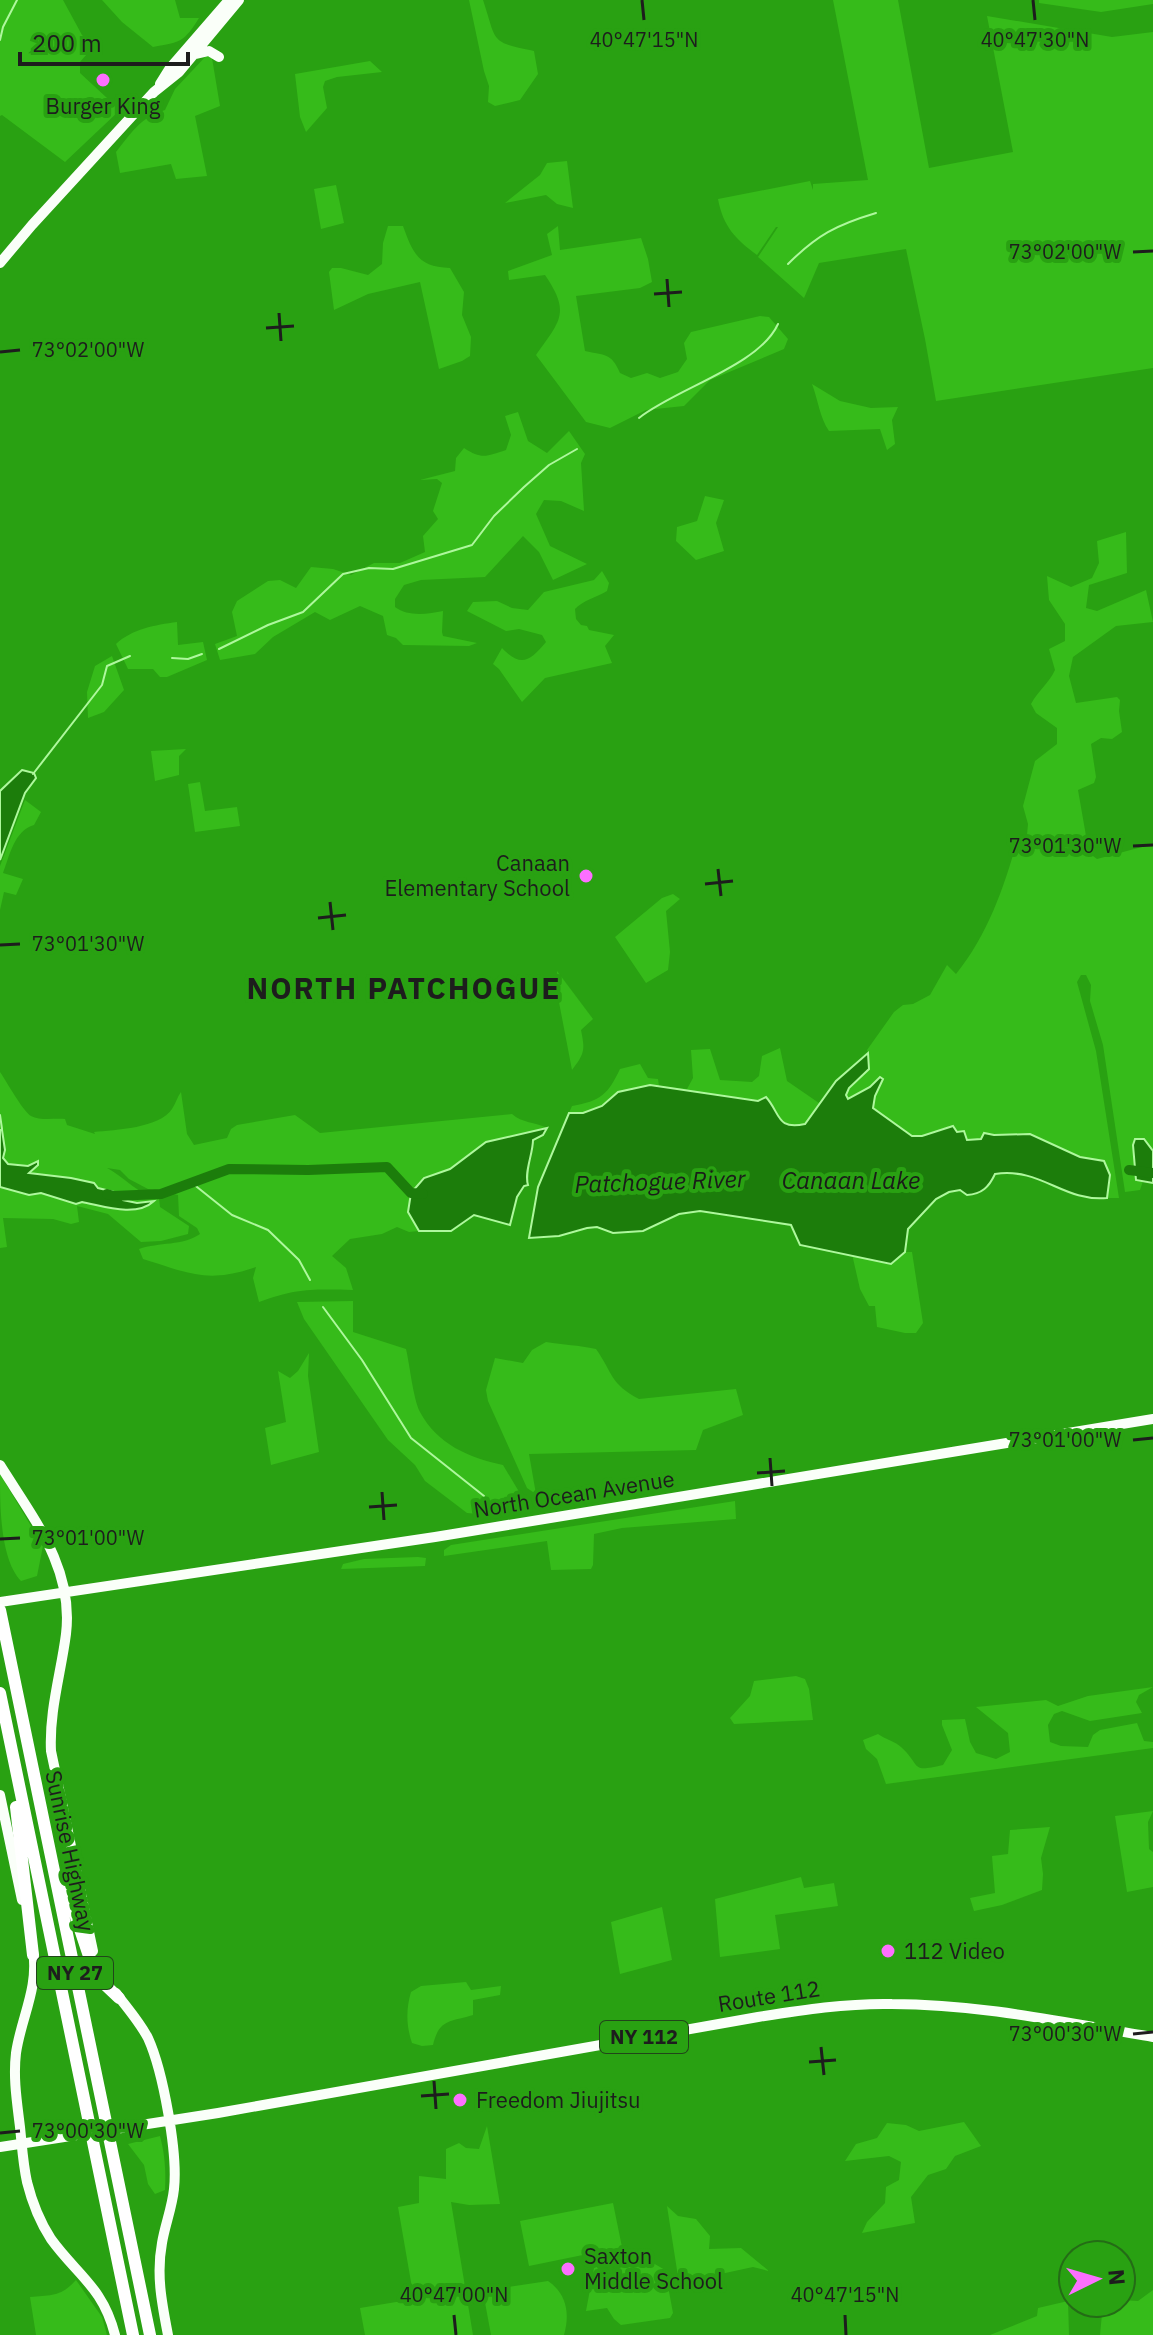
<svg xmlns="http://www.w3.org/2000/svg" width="1153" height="2335" font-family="'IBM Plex Sans',sans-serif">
<rect width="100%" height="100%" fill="#29a112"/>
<path fill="#36bb1a" d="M 0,0 L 63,0 L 82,35 L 93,47 L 80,62 L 80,73 L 120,110 L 65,162 L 2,115 L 0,116 Z
M 102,0 L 175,0 L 180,18 L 199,18 C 184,42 181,42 153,47 L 122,22 Z
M 469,0 L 483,0 C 497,42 489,42 534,51 L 538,74 L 520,100 L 495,106 L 488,102 L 489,86 L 484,71 Z
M 833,0 L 898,0 L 929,168 L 1013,152 L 987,16 L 1112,37 L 1153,32 L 1153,368 L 936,401 L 925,339 L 906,249 L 819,263 L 804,298 L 758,257 L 778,227 L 776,227 L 757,255 C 735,239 723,226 718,199 L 810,181 L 813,190 L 813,184 L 868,180 Z
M 1039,0 L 1153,0 L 1153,4 L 1101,12 L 1039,3 Z
M 206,56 L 212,58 L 220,106 L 195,116 L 207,176 L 176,179 L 171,164 L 120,173 L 116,152 C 131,133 141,117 165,110 L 175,89 Z
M 370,61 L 382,72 L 337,77 L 325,81 L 323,87 L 327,108 L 306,132 L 300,117 L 295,74 Z
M 567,161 L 573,208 L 557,204 L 546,195 L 505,203 L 540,175 L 547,163 Z
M 336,185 L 344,223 L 321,229 L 314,189 Z
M 388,226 L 403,226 C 413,254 419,267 450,268 L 464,292 L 462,315 L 471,337 L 470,356 L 462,361 L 439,369 L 420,282 L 368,294 L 334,310 L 329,272 L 332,268 L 341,268 L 368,275 L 382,264 L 383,243 Z
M 558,226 L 560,250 L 641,238 L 648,259 L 652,282 L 640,288 L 576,296 L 585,351 C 605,356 611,352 620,373 L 631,378 L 647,373 L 660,378 L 678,372 L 687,359 L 684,343 L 691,332 L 760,316 L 769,317 L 788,339 L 784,349 L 710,380 L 684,406 L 646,410 L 610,428 L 586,422 L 536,355 C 560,321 571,313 545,275 L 509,280 L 508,271 L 552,255 L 547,234 Z
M 812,384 L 840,401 L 871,408 L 898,407 L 892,420 L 895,444 L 887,450 L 880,429 L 829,431 C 820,418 818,400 812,384 Z
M 518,412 L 528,441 L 547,453 L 569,431 L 585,454 L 581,463 L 584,511 L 561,501 L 544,500 L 536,514 L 550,546 L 587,564 L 553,580 L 539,552 L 523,536 L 485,577 L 421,580 L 404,585 L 395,599 L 395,607 C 408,617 428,614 443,611 L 442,632 L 443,636 L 477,643 L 469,646 L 403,645 L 396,638 L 387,635 L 383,616 L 360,606 L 330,620 L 315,612 L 273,637 L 255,654 L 220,660 L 215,644 L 237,636 L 232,612 L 237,601 L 268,581 L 280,580 L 296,588 L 311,567 L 333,569 L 351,575 L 374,563 L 400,563 L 425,552 L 423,536 L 438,519 L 433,511 L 442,483 L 437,479 L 420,480 L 455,471 L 456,458 L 464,448 C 482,460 487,456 506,450 L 511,435 L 505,416 Z
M 705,496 L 724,500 L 716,523 L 724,551 L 696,560 L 676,541 L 677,527 L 697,521 Z
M 1126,532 L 1127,573 L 1089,585 L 1086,608 L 1097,611 L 1146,590 L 1153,622 L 1116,626 L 1073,657 L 1069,676 L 1076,703 L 1117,697 L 1120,700 L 1119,711 L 1122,732 L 1112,739 L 1101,738 L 1091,744 L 1096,777 L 1094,783 L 1078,790 L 1089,853 L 1097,859 L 1153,844 L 1153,1151 L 1144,1139 L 1135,1139 L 1133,1145 L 1136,1179 L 1143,1181 L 1140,1190 L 1125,1192 L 1103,1045 L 1090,1001 L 1091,985 L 1086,975 L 1081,975 L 1077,982 L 1096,1051 L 1119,1198 L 1107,1198 L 1110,1175 L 1103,1161 L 1080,1157 L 1030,1134 L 994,1135 L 985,1133 L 981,1139 L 959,1148 L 555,1144 L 572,1106 C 601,1101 608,1094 620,1069 L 640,1064 L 648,1078 L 658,1079 L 659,1086 L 687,1089 L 693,1078 L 691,1050 L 710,1049 L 720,1080 L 752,1082 L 759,1076 L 762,1056 L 780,1048 L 787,1081 L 819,1103 L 836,1081 L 868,1053 L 867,1050 L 894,1012 L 903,1005 L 913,1004 L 930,995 L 947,965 L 956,974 C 987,936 1004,888 1017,841 L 1027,835 L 1028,824 L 1023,806 L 1035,761 L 1057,744 L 1057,728 L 1036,713 L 1031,704 C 1038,691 1049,683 1055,670 L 1049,649 L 1065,641 L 1065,624 L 1049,600 L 1047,576 L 1071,587 L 1092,578 L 1099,563 L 1097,541 Z
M 602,571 L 609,583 L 607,591 C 597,597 582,601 575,609 L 576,619 L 581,625 L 587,626 L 589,630 L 614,635 L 605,646 L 612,663 L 545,678 L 522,702 L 499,669 L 493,664 L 502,648 C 521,668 530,661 546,642 L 542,635 L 519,629 L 506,631 L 467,611 L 473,602 L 497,601 L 512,608 L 528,610 L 544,592 L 594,580 Z
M 177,622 L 178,645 L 203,642 L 207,660 L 167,677 L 160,677 L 153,669 L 128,669 L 116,644 C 132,629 155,625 177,622 Z
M 112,656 L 124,690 L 104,712 L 88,718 L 87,692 L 95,666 Z
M 186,749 L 179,756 L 179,775 L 155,781 L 151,751 Z
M 200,782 L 205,811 L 237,807 L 240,826 L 195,832 L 188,784 Z
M 25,800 L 41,812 L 34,825 C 14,831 10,855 3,873 L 23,879 L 16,895 L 4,892 L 0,910 L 0,866 Z
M 673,894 L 680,899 L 666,911 L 670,952 L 668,970 L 646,983 L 615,937 L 662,898 Z
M 557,971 L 593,1019 L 581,1030 C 585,1050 585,1053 572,1070 L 558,997 Z
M 0,1072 C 7,1082 22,1110 31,1116 C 40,1121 55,1118 65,1119 L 67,1125 L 95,1134 L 94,1132 C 115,1130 160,1128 172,1109 C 176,1103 177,1097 181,1092 L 187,1134 L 194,1145 L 227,1138 L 231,1129 L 237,1125 L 295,1115 L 320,1133 L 512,1114 C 522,1123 535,1122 547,1128 L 486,1142 L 450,1169 L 424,1178 L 408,1212 L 419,1231 L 409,1232 L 397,1227 L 382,1234 L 350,1239 L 332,1256 L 346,1268 L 353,1290 C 314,1289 297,1288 259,1302 L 253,1278 L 256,1267 C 207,1284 189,1273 143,1259 L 139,1249 C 159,1242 183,1246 200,1234 L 197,1228 L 179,1216 L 178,1195 L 148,1189 L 129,1179 L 120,1170 L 107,1168 C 127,1179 137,1194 159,1198 L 160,1207 L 189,1226 L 188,1234 L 161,1241 L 141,1242 L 108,1214 L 77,1206 L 79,1222 L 71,1224 L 53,1219 L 3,1218 L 7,1247 L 0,1248 Z
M 905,1252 L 912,1252 L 923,1323 L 916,1333 L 905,1333 L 877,1327 L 875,1306 L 869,1306 L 860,1289 L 852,1254 L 891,1264 Z
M 353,1301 L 353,1332 L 406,1349 C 410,1366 413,1398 420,1412 C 437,1444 469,1458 503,1465 L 521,1495 L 504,1497 L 510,1507 L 489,1515 L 467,1513 L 425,1481 L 415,1465 L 388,1440 L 304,1319 L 297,1302 Z
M 546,1342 C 564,1345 578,1345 596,1349 C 613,1373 610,1384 639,1399 L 736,1389 L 743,1415 L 703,1430 L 696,1450 L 529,1454 L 536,1494 L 527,1488 L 488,1401 L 486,1390 L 495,1358 L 523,1363 L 532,1350 Z
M 309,1353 L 308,1376 L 319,1452 L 271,1465 L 265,1428 L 286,1422 L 278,1371 L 290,1378 L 298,1371 Z
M 0,1474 L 43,1546 L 37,1576 L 21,1581 C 0,1559 0,1506 0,1474 Z
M 735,1501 L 736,1519 L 622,1528 L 594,1534 L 593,1565 L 591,1569 L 551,1570 L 547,1541 L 444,1556 L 444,1550 L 451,1545 Z
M 418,1557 L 426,1558 L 425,1566 L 341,1569 L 343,1564 L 364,1559 Z
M 796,1676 L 805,1679 L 809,1689 L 813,1720 L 734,1724 L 730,1718 L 750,1696 L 754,1681 Z
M 1153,1687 L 1139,1695 L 1136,1702 L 1142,1713 L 1090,1721 L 1062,1711 L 1054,1714 L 1048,1725 L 1050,1742 L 1061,1746 L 1088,1747 L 1093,1735 L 1100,1730 L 1137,1723 L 1144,1741 L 1153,1742 L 1153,1748 L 886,1784 L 877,1759 L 866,1749 L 863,1740 L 878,1734 C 885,1739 896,1742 901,1747 C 922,1766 909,1773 943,1765 L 952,1750 L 942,1725 L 942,1720 L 965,1719 L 970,1742 L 976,1753 L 996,1759 L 1010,1752 L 1008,1733 L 976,1707 L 1046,1700 L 1058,1706 L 1088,1696 Z
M 1153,1811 L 1148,1822 L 1149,1849 L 1153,1852 L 1153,1887 L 1127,1892 L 1115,1816 Z
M 1050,1827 L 1041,1858 L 1043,1874 L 1042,1890 L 1002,1905 L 974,1911 L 970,1898 L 995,1893 L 992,1856 L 1008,1854 L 1010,1830 Z
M 801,1877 L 804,1888 L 834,1883 L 838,1906 L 775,1915 L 780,1949 L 720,1957 L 715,1899 Z
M 662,1907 L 672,1960 L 620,1974 L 611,1922 Z
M 466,1982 L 471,1990 L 501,1986 L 500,1995 L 473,2000 L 473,2015 C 450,2022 439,2019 433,2045 L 422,2046 L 412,2043 C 406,2025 406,2009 411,1992 L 421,1986 Z
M 964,2122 L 981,2146 L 955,2156 L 946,2169 L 928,2175 L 911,2197 L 915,2223 L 862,2233 L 867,2222 L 885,2203 L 886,2187 L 899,2180 L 901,2162 L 889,2156 L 845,2161 L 856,2144 L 877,2138 L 887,2123 L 906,2125 L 919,2131 Z
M 487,2126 L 500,2204 L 469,2205 L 451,2202 L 473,2335 L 365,2335 L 360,2308 L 414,2299 L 398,2207 L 419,2203 L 419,2176 L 446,2179 L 446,2149 L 459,2143 L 466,2148 L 479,2149 Z
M 160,2136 C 165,2155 166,2171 165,2190 L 155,2194 L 148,2184 L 144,2165 L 128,2144 Z
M 613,2203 L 622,2247 L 529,2266 L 520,2221 Z
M 667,2206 L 678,2216 L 696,2219 L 710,2236 L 709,2249 L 741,2248 L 769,2271 L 753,2267 L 679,2283 Z
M 635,2260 L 648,2260 L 665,2270 L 673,2313 L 670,2318 L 621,2325 L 614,2319 L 607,2308 L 586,2311 L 594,2268 L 597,2267 L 606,2287 C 611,2272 621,2265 635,2260 Z
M 76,2280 L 102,2317 L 107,2335 L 36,2335 L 30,2297 C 51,2295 61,2297 76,2280 Z
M 548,2281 C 567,2294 570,2314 564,2335 L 491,2335 L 484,2297 L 488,2290 Z
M 1153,2290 L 1153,2335 L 1100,2335 L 1103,2303 L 1121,2303 L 1121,2300 L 1138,2301 Z
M 1068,2301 L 1069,2335 L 990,2335 L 1037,2316 L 1038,2308 Z"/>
<path fill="#1c7d0b" stroke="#aef89d" stroke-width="2" d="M 22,770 L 34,773 L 36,778 L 25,793 L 0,860 L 0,791 Z
M 868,1053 L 869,1069 L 849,1088 L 846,1095 L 848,1099 L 870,1087 L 880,1077 L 883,1079 L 875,1096 L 873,1108 L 912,1136 L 922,1136 L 953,1126 L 957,1132 L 964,1131 L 967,1140 L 981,1139 L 984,1133 L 994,1135 L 1030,1134 L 1080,1157 L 1104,1161 L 1110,1175 L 1107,1198 C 1063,1202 1041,1167 995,1174 C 989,1187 982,1194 967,1195 L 960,1190 L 949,1192 L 936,1199 L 908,1229 L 905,1252 L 891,1264 L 800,1245 L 791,1225 L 700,1211 L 679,1214 L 643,1231 L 613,1233 L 597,1227 L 587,1228 L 559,1236 L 529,1238 L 538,1187 L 569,1113 L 583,1113 L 602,1106 L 618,1092 L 650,1085 L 758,1101 L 766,1097 C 781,1114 776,1130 805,1124 L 836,1081 Z
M 547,1128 L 543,1135 L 533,1140 C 533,1154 524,1172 528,1185 L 524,1186 L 517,1197 L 510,1225 L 474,1215 L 451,1231 L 419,1231 L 408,1212 L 411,1193 L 424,1178 L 450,1169 L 486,1142 Z
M 0,1130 L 2,1130 L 5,1150 L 3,1158 L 8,1164 L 28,1166 L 38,1161 L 38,1165 L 29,1173 L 71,1178 L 94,1183 L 98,1188 L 119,1193 L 123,1200 L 137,1203 L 154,1201 C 136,1218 103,1206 82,1202 L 76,1204 L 41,1193 L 29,1195 L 0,1187 Z
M 1135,1139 L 1144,1139 L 1153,1151 L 1153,1183 L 1136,1180 L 1133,1145 Z"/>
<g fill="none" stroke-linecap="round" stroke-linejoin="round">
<path stroke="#aef89d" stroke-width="2" d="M 0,40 L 3,27 L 17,0
M 788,264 C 817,235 836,225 876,213
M 639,418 C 677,388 759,366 778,324
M 219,649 L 268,625 L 303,612 L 343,574 L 369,568 L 393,569 L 472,545 L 494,516 L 524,487 L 549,465 L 577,449
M 172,658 L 188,659 L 202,654
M 33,774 L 102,685 L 107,666 L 130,656
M 0,1115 L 2,1129
M 192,1183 L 232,1215 L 268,1230 L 299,1260 L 310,1280
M 323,1307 L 362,1360 L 411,1438 L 484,1496"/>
<path stroke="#1c7d0b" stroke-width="10" d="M 1129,1170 L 1153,1173
M 107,1194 L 113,1196 L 161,1194 L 229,1169 L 308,1170 L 387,1167 L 411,1193 L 423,1194"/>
<path stroke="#fafff9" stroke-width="10" d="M 196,54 L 209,51 L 219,57
M 160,84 L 170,68 L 229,0
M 0,263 L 32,225 L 154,92 L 179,72 L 239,0
M 0,1465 C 33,1518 74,1568 66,1634 C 61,1673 49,1711 51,1751 L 93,1951
M 0,1602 L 435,1537 L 1153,1419
M 0,1795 L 22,1900
M 33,1951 C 39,1988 21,2018 16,2053 C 13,2078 17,2102 20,2127 C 22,2146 23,2164 27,2182 C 32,2202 40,2222 51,2239 C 77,2275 103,2287 115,2335
M 116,1993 C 127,2008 139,2021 148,2038 C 163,2071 178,2153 174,2189 C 172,2208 165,2225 162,2243 C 156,2275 162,2304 168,2335
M 0,2147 L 218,2113 L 758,2017 C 802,2010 847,2003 892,2004 C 980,2004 1067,2023 1153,2037"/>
<path stroke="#fff" stroke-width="12" d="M 0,1610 L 150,2335
M 0,1693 L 133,2335
M 16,1807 L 33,1955
M 65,1884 L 89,1956 L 101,1981 L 119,1998"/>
</g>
<path fill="none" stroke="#1d1d1d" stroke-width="3" d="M 642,0 L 644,20M 1033,0 L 1035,20M 1133,252 L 1153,251M 667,279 L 669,307M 654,294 L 682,292M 279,313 L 281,341M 266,328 L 294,326M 0,352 L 20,350M 1133,846 L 1153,845M 718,869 L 721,896M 705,884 L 733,881M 330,902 L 333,930M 318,918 L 346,915M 0,945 L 20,944M 1133,1440 L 1153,1438M 770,1458 L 772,1486M 757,1473 L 785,1471M 382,1492 L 384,1520M 369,1507 L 397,1505M 0,1539 L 20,1538M 1133,2034 L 1153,2032M 821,2047 L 824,2075M 809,2062 L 836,2060M 434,2081 L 436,2109M 421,2096 L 449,2094M 0,2133 L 20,2131M 454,2315 L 456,2335M 845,2315 L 846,2335"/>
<g fill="#fd6fff" stroke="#29a112" stroke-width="3">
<circle cx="103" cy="80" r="8"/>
<circle cx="586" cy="876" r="8"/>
<circle cx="888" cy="1951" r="8"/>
<circle cx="460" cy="2100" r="8"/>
<circle cx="568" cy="2269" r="8"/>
</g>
<g text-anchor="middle" stroke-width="8" stroke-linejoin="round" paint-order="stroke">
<g fill="#29a112" stroke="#21451a" stroke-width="2">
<rect x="37" y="1957" width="76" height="32" rx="6"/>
<rect x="600" y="2021" width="88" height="32" rx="6"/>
</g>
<g font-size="20" font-weight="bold" fill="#1d1d1d">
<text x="75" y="1980">NY 27</text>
<text x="644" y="2044">NY 112</text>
</g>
<g font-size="22" fill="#1d1d1d" stroke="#29a112" text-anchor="start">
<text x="103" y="114" text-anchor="middle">Burger King</text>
<text x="570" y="871" text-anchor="end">Canaan<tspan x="570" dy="25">Elementary School</tspan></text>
<text x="904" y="1959">112 Video</text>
<text x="476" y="2108">Freedom Jiujitsu</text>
<text x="584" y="2264">Saxton<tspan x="584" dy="25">Middle School</tspan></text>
</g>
<g font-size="22" fill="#1d1d1d" stroke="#29a112">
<text transform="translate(574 1494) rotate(-9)" y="8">North Ocean Avenue</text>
<text transform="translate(70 1851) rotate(78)" y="8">Sunrise Highway</text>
<text transform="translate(769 1996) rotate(-9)" y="8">Route 112</text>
</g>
<g font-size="24" font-style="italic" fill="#1a1d19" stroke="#29a112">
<text x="851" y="1189">Canaan Lake</text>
<text transform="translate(660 1182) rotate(-2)" y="8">Patchogue River</text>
</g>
<g font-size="30" font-weight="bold" letter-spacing="2" fill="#1d1d1d" stroke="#29a112">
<text x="404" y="999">NORTH PATCHOGUE</text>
</g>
</g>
<g font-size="20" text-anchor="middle" fill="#1d1d1d" stroke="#29a112" stroke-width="8" stroke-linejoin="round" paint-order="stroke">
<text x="644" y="47">40°47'15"N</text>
<text x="1035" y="47">40°47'30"N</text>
<text x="1065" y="259">73°02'00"W</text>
<text x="88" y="357">73°02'00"W</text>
<text x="1065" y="853">73°01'30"W</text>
<text x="88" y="951">73°01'30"W</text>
<text x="1065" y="1447">73°01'00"W</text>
<text x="88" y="1545">73°01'00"W</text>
<text x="1065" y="2041">73°00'30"W</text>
<text x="88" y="2138">73°00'30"W</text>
<text x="454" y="2302">40°47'00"N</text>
<text x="845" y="2302">40°47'15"N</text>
</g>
<g transform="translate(1097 2279) rotate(85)"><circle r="38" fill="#29a112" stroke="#246c16" stroke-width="2"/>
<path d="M0-6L14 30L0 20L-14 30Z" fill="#fd6fff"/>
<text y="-12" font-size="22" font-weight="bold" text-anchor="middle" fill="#1d1d1d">N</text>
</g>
<path d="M20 52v12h168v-12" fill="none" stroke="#1d1d1d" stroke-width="4"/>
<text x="32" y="52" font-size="24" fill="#1d1d1d" stroke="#29a112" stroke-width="6" paint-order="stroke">200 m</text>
</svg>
